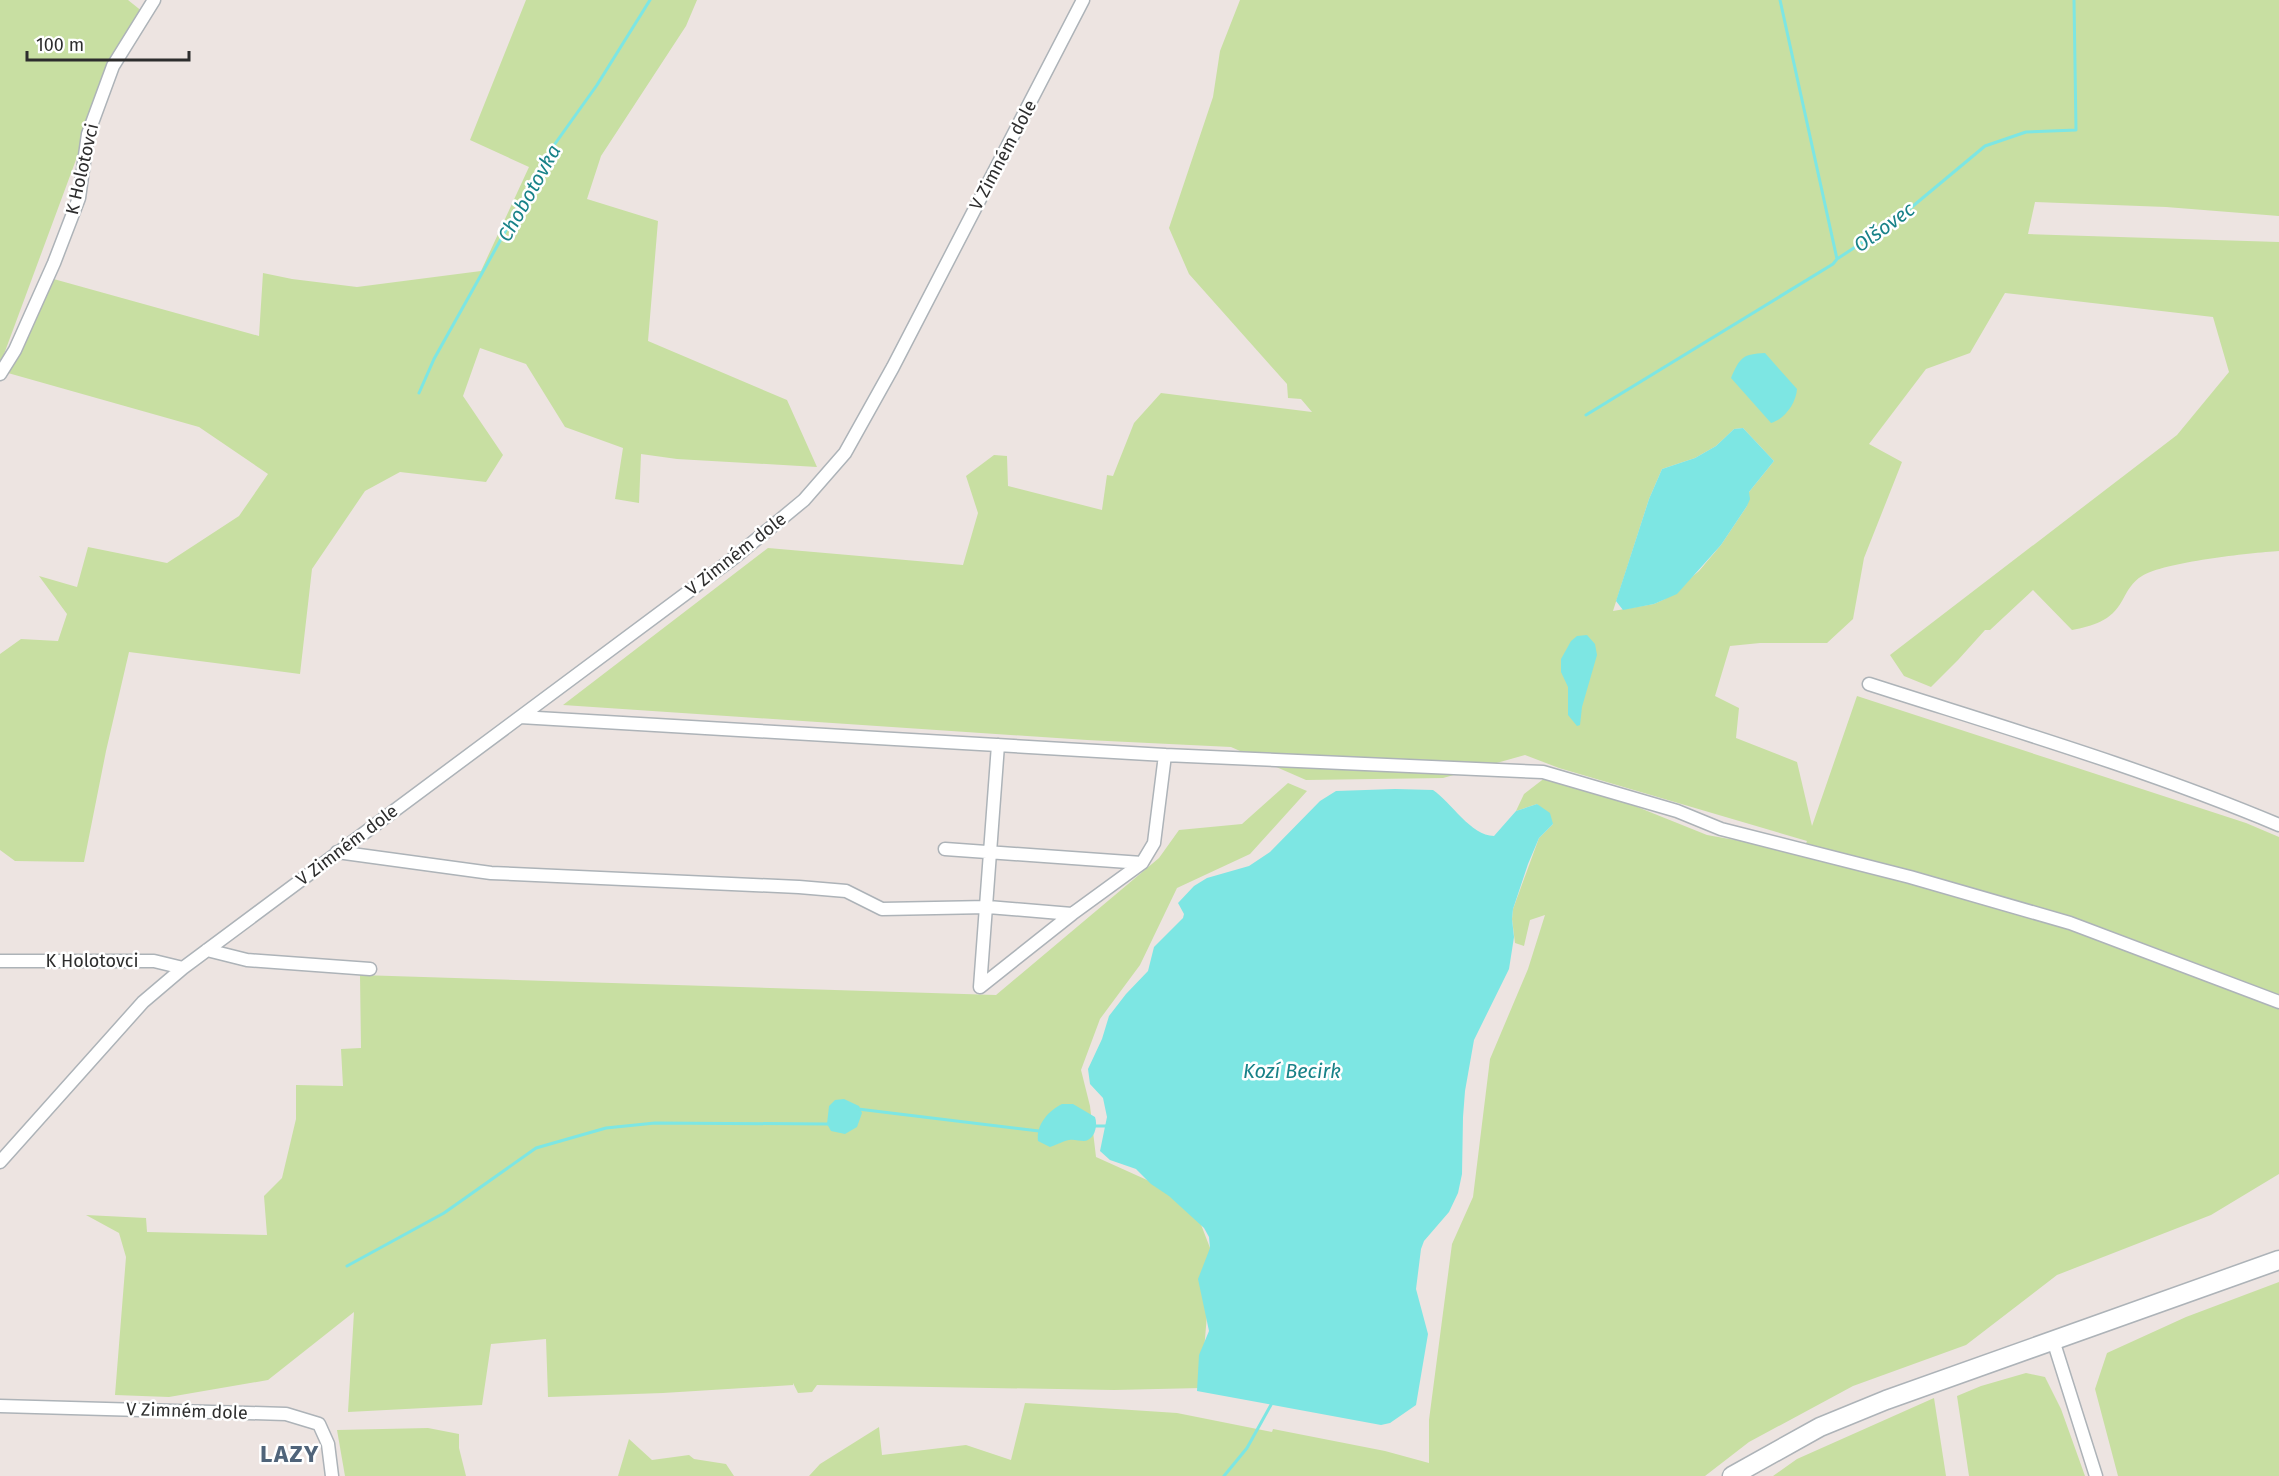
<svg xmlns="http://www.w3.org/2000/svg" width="2279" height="1476" font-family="'Fira Sans',sans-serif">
<rect width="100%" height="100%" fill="#ede4e1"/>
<path fill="#c8dfa2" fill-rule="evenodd" d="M 0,0 L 128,0 L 143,12 L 114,57 L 0,365 Z
M 526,0 L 697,0 L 686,26 L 601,156 L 587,199 L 658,221 L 648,341 L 787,400 L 817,467 L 677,459 L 641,454 L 639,503 L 615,499 L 623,448 L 565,427 L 526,364 L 480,348 L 463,396 L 503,455 L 486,482 L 400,472 L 365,491 L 312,569 L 300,674 L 129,652 L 106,751 L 84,862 L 15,861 L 0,850 L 0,654 L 21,639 L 58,641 L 67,614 L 39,576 L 77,587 L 88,547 L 167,563 L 239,516 L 268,474 L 199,427 L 8,373 L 50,278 L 259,336 L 263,273 L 292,279 L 357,287 L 481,271 L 529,167 L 470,140 Z
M 1240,0 L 2279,0 L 2279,216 L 2166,207 L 2035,202 L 2028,234 L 2279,242 L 2279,551 C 2250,553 2164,562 2142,576 C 2132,582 2128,590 2122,601 C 2111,621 2093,626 2072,630 L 2033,590 L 1990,630 L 1985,630 L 1958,660 L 1931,687 L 1904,676 L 1890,655 L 2177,435 L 2229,372 L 2213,317 L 2005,293 L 1970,353 L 1926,369 L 1869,444 L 1902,462 L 1864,558 L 1853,619 L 1827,643 L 1760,643 L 1730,646 L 1715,696 L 1739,708 L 1736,738 L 1797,762 L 1812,826 L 1857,696 L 2246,823 L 2279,837 L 2279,1174 L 2211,1215 L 2057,1275 L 1966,1345 L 1853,1386 L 1749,1442 L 1705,1476 L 809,1476 L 820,1464 L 879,1427 L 882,1455 L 966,1445 L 1011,1460 L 1025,1403 L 1177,1413 L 1272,1432 L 1273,1429 L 1385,1451 L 1429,1463 L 1429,1420 L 1452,1244 L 1473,1197 L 1490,1059 L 1528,969 L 1545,915 L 1530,920 L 1524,946 L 1515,943 L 1512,919 L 1513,909 L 1539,838 L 1553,824 L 1537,804 L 1516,811 L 1524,794 L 1546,777 L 1615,798 L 1707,835 L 1802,852 L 1807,841 L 1559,768 L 1525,755 L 1443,778 L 1306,780 L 1231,747 L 1087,740 L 563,705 L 768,548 L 963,565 L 978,513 L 966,476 L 994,455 L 1007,456 L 1008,486 L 1102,510 L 1107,475 L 1113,476 L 1134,423 L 1161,393 L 1312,412 L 1301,399 L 1288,398 L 1287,384 L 1189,274 L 1169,228 L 1213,97 L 1220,51 ZM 1743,428 L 1774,461 L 1749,492 L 1747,506 L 1721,545 L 1699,571 L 1665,599 L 1654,604 L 1613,611 L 1649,499 L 1662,469 L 1695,458 L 1716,446 L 1734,429 Z
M 1288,783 L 1307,791 L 1250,854 L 1177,888 L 1140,965 L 1100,1019 L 1081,1070 L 1090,1106 L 1096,1157 L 1167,1189 L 1200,1222 L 1212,1253 L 1201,1388 L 1114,1390 L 817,1385 L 812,1392 L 798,1393 L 793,1383 L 793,1385 L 663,1393 L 548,1397 L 546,1339 L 491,1344 L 482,1405 L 348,1412 L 354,1312 L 268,1380 L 169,1397 L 115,1395 L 126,1257 L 119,1233 L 86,1215 L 146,1218 L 147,1232 L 267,1235 L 264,1196 L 282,1178 L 296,1119 L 296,1085 L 343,1086 L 341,1049 L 361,1048 L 360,975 L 996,995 L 1159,858 L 1179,830 L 1242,824 Z
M 2279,1282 L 2279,1476 L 2118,1476 L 2095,1389 L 2107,1353 L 2186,1317 Z
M 2026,1373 L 2045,1377 L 2061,1409 L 2085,1476 L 1969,1476 L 1957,1396 L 1981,1386 Z
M 1934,1398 L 1946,1476 L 1773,1476 L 1797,1459 Z
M 428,1428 L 459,1434 L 459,1448 L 466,1476 L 345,1476 L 337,1430 Z
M 629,1439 L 652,1460 L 689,1455 L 694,1459 L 726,1464 L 734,1476 L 618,1476 Z"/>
<path fill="#7de6e3" d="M 1765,353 L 1797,389 C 1796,403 1785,419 1771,423 L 1731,378 C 1740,357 1743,354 1765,353 Z
M 1743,428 L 1774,461 L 1749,492 L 1750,499 L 1747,506 L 1721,545 L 1677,594 L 1654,604 L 1623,610 L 1616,601 L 1649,499 L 1662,469 L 1695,458 L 1716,446 L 1734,429 Z
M 1587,635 L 1595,644 L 1597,655 L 1582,707 L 1580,725 L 1577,726 L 1568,715 L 1568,687 L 1561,672 L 1561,659 L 1571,641 L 1577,636 Z
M 1395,789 L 1433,790 C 1451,802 1471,836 1494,836 L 1516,811 L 1537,804 L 1550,813 L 1553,824 L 1539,838 L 1528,864 L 1513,909 L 1512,919 L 1514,937 L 1509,969 L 1474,1040 L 1465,1091 L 1463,1117 L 1462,1174 L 1458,1193 L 1449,1212 L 1424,1241 L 1421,1249 L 1416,1289 L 1428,1334 L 1416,1405 L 1390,1423 L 1381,1425 L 1197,1391 L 1199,1355 L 1209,1331 L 1198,1279 L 1210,1248 L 1209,1237 L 1204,1228 L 1169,1196 L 1151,1184 L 1136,1169 L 1110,1160 L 1100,1151 L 1107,1117 L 1103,1098 L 1090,1084 L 1088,1069 L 1102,1039 L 1109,1016 L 1126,994 L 1148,971 L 1154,947 L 1183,918 L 1184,914 L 1178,903 L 1194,886 L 1207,878 L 1249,866 L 1270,852 L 1320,801 L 1336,791 Z
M 844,1099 L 859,1106 L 862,1113 L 857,1127 L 845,1134 L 831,1131 L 827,1124 L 829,1106 L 835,1100 Z
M 1062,1104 L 1073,1104 L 1095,1117 C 1098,1125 1095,1140 1084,1141 C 1079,1141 1074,1139 1069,1140 C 1063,1141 1056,1145 1050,1147 L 1038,1141 C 1036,1125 1048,1111 1062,1104 Z"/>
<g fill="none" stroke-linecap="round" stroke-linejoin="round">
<path stroke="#7de6e3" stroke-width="3" d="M 1780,0 L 1837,259
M 419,393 L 434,359 L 552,148 L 597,85 L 650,0
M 1586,415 L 1833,264 L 1837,259 L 1895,221 L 1985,146 L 2026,132 L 2076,130 L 2074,0
M 858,1109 L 1039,1131
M 1093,1126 L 1108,1126
M 347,1266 L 444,1213 L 536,1148 L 606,1128 L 655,1123 L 828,1124
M 1224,1476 L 1247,1448 L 1272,1403"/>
<defs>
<path id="street" d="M 0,374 L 15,350 L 54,263 L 79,198 L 88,134 L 113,66 L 154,0
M 1869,684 C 2006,728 2146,769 2279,825
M 520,717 L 1165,755 L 1543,772 L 1677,811 L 1721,829 L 1910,877 L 2070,923 L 2279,1002
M 998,745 L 980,987 L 1072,914
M 945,849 L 1142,863
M 337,852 L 491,873 L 799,887 L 846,891 L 882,909 L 988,907 L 1072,914 L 1142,863 L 1154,843 L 1165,755
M 207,950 L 247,960 L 370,969
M 0,961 L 154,961 L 183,968
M 0,1162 L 143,1002 L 183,968 L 735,557 L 804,500 L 845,453 L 893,367 L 1083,0
M 2053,1340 L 2096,1476
M 0,1406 L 286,1414 L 319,1424 L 328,1444 L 332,1476"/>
<path id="secondary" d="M 1732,1476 L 1820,1427 L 1886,1400 L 2279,1260"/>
</defs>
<use href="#street" stroke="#adb3b8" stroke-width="15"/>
<use href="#secondary" stroke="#adb3b8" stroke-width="21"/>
<use href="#street" stroke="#fff" stroke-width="12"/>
<use href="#secondary" stroke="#fff" stroke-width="18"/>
</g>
<g text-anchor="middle" stroke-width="5" stroke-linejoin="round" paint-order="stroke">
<g font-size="18" fill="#2d2d2d" stroke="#fff">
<text transform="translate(1003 155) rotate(-62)" y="6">V Zimném dole</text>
<text transform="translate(82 169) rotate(-77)" y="6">K Holotovci</text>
<text transform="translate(736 554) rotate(-38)" y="6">V Zimném dole</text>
<text transform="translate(347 845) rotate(-37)" y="6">V Zimném dole</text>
<text x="92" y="967">K Holotovci</text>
<text transform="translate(187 1411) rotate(2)" y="6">V Zimném dole</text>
</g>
<g font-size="20" font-style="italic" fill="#188288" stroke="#fff">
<text transform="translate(529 193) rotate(-61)" y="7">Chobotovka</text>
<text transform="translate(1884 227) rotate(-36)" y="7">Olšovec</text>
<text x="1292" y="1078">Kozí Becirk</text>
</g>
<g font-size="24" font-weight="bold" letter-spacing="1.5" fill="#50647a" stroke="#fff">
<text x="290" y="1462">LAZY</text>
</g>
</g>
<path d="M27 51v9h162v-9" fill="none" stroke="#2d2d2d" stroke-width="3"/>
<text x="36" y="51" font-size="18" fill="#2d2d2d" stroke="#ffffff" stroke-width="4.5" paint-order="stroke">100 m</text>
</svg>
